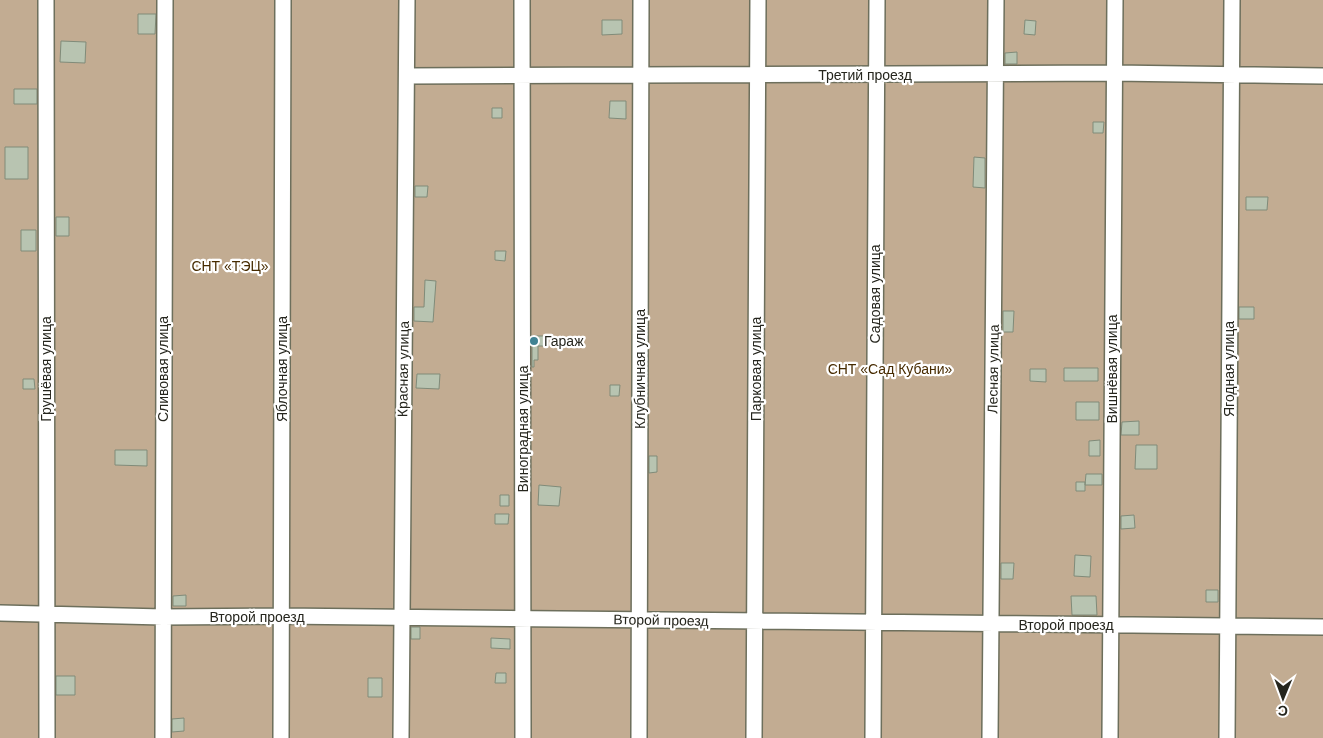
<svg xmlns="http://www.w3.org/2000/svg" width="1323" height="738" font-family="Arial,sans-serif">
<rect width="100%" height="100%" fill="#e1e4ce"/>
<path fill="#c2ac92" d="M 0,0 L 1323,0 L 1323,738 L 0,738 Z"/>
<path fill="#b8c4b1" stroke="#808b79" d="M 138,14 L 156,14 L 155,34 L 138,34 Z
M 602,20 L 622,20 L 622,34 L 602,35 Z
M 1025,20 L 1036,21 L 1035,35 L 1024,34 Z
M 61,41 L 86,42 L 85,63 L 60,62 Z
M 1017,52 L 1017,64 L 1005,64 L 1005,53 Z
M 14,89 L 37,89 L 37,104 L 14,104 Z
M 610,101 L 626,101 L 626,119 L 609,118 Z
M 492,108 L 502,108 L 502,118 L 492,118 Z
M 1093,122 L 1104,122 L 1103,133 L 1093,133 Z
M 5,147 L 28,147 L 28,179 L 5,179 Z
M 974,157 L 985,158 L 985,188 L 973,187 Z
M 415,186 L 428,186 L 427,197 L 415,197 Z
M 1246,197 L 1268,197 L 1267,210 L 1246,210 Z
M 56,217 L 69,217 L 69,236 L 56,236 Z
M 21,230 L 36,230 L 36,251 L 21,251 Z
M 495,251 L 506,251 L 505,261 L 495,260 Z
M 425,280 L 436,281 L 433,322 L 414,321 L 414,307 L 424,307 Z
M 1239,307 L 1254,307 L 1254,319 L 1239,319 Z
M 1003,311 L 1014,311 L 1013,332 L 1003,332 Z
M 532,336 L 544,336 L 544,346 L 538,346 L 538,360 L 534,360 L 534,367 L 532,367 Z
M 1064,368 L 1098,368 L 1098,381 L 1064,381 Z
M 1030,369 L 1046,369 L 1046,382 L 1030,381 Z
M 417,374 L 440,374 L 439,389 L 416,388 Z
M 23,379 L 34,379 L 35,389 L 23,389 Z
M 610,385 L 620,385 L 619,396 L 610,396 Z
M 1076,402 L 1099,402 L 1099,420 L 1076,420 Z
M 1139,421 L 1139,435 L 1121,435 L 1122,422 Z
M 1100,440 L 1100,456 L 1089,456 L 1089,441 Z
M 1136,445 L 1157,445 L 1157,469 L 1135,469 Z
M 115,450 L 147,450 L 147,466 L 115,465 Z
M 649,456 L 657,456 L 657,472 L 649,473 Z
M 1086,474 L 1102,474 L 1102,485 L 1085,485 Z
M 1076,482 L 1085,482 L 1085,491 L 1076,491 Z
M 539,485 L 561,487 L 559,506 L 538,505 Z
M 500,495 L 509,495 L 509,506 L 500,506 Z
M 495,514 L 509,514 L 508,524 L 495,524 Z
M 1134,515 L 1135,528 L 1121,529 L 1121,516 Z
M 1075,555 L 1091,556 L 1090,577 L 1074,576 Z
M 1001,563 L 1014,563 L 1013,579 L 1001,579 Z
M 1206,590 L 1218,590 L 1218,602 L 1206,602 Z
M 186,595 L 186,606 L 173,606 L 173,596 Z
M 1071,596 L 1096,596 L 1097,615 L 1072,615 Z
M 411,627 L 420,627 L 420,639 L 411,639 Z
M 491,638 L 510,639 L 510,649 L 491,648 Z
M 496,673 L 506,673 L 506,683 L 495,683 Z
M 56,676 L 75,676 L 75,695 L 56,695 Z
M 368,678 L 382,678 L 382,697 L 368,697 Z
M 184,718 L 184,731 L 172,732 L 172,719 Z"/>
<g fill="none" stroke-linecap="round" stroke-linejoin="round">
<defs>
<path id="minor" d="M 46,0 L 47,738
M 522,0 L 523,738
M 407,76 L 1114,73 L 1323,76
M 0,613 L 163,617 L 281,616 L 1323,627
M 163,738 L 165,0
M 281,738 L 283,0
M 401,738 L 407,0
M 639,738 L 641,0
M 754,738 L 758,0
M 873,738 L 877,0
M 990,738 L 996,0
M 1110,738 L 1115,0
M 1227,738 L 1232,0"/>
</defs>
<use href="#minor" stroke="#6d6f5c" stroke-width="18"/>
<use href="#minor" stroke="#fff" stroke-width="15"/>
</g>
<circle fill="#408293" stroke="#fff" stroke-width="2" cx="534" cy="341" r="5"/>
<g text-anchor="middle" stroke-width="4.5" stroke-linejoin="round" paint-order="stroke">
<g font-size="14" fill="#25251d" stroke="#fff">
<text x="865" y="80">Третий проезд</text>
<text transform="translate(875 294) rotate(-90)" y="5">Садовая улица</text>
<text transform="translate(46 369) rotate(-90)" y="5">Грушёвая улица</text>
<text transform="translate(163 369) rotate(-90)" y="5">Сливовая улица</text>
<text transform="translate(282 369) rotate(-90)" y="5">Яблочная улица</text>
<text transform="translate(403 369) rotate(-89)" y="5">Красная улица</text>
<text transform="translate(640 369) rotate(-90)" y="5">Клубничная улица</text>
<text transform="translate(756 369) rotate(-90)" y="5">Парковая улица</text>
<text transform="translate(993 369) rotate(-89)" y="5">Лесная улица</text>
<text transform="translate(1112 369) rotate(-90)" y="5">Вишнёвая улица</text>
<text transform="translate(1229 369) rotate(-90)" y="5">Ягодная улица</text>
<text transform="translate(523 429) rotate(-90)" y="5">Виноградная улица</text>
<text x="257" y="622">Второй проезд</text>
<text transform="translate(661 620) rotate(1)" y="5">Второй проезд</text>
<text x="1066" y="630">Второй проезд</text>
</g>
<g font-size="14" fill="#472b00" stroke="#fff">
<text x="230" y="271">СНТ «ТЭЦ»</text>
<text x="890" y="374">СНТ «Сад Кубани»</text>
</g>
<g font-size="14" fill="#25251d" stroke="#fff" text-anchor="start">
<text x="544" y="346">Гараж</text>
</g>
</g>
<g transform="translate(1283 698) rotate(181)" stroke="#ffffff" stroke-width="4" paint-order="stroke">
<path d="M0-4L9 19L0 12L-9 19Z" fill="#25251d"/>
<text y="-8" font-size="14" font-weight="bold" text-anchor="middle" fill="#25251d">С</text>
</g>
</svg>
